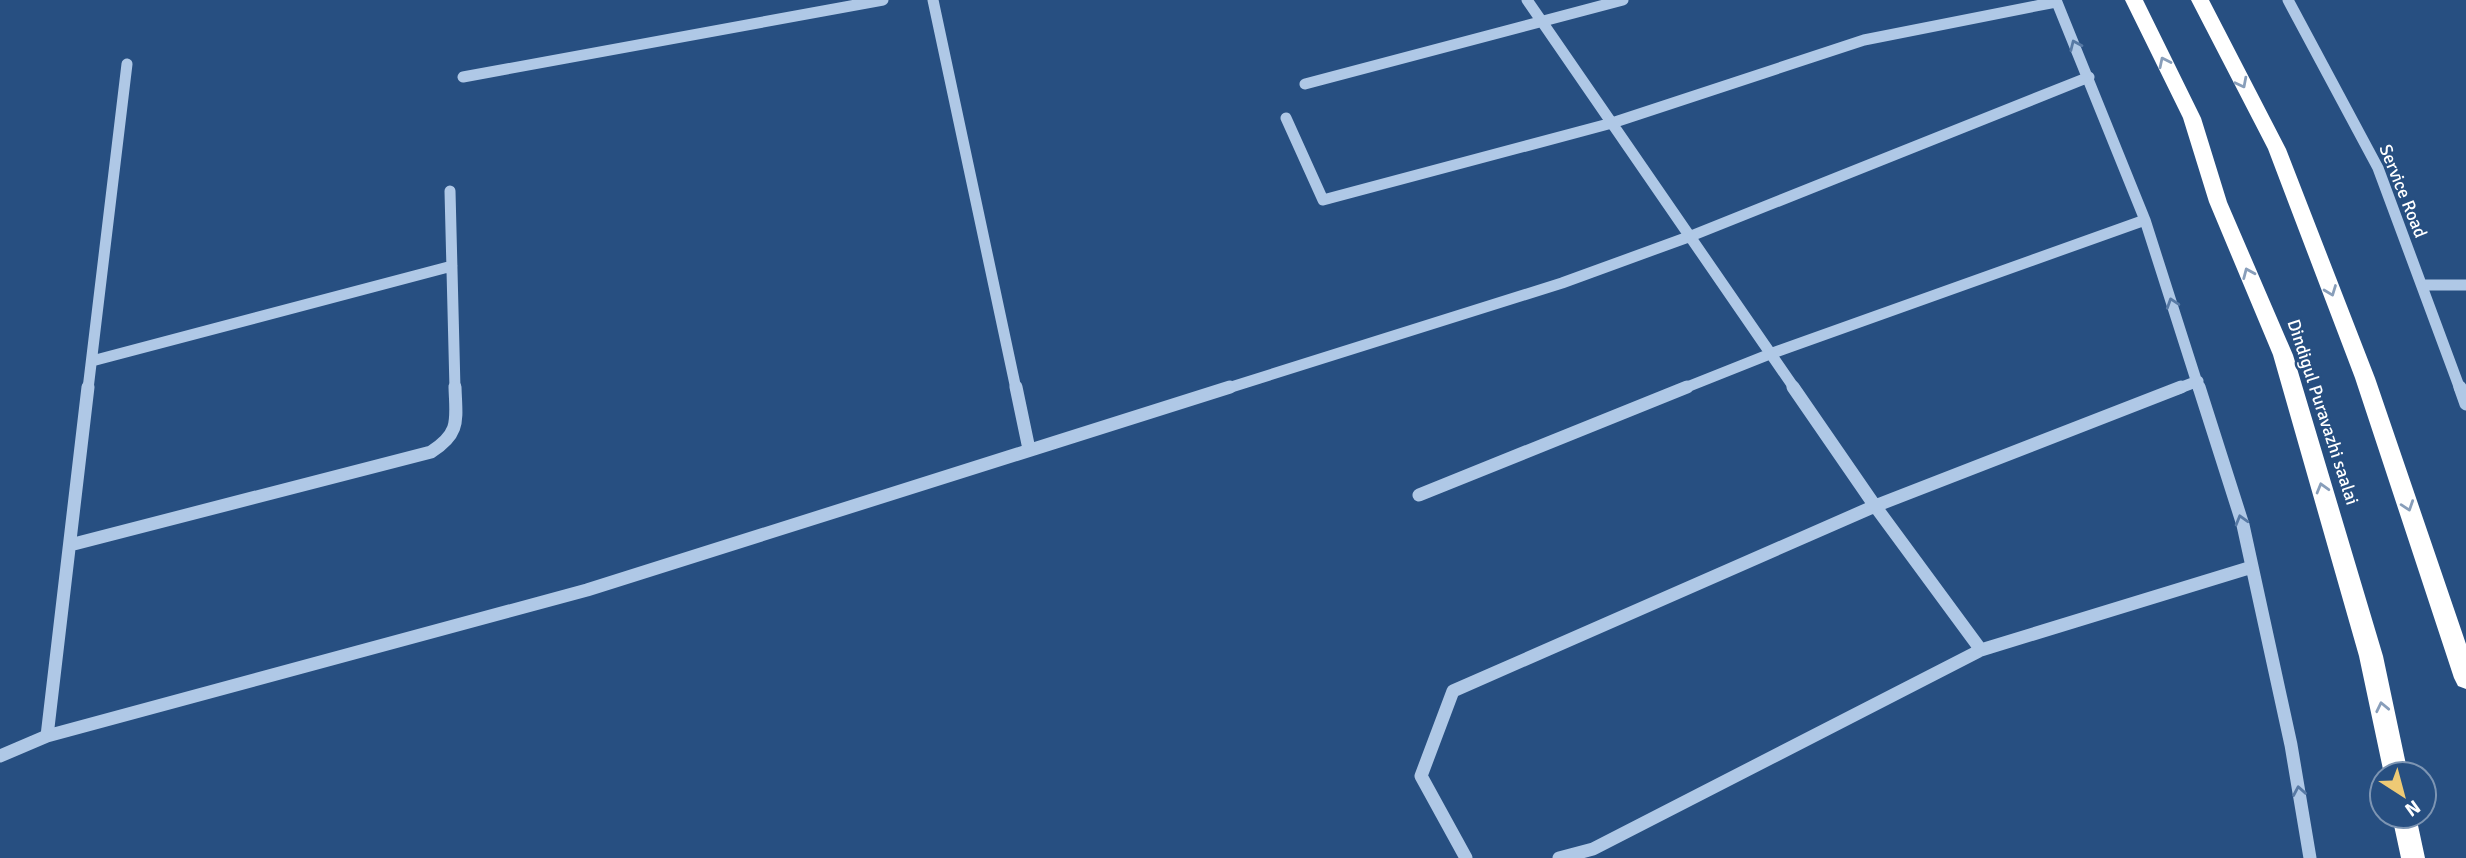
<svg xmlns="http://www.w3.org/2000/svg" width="2466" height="858" font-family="Signika,sans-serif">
<rect width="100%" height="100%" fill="#274f81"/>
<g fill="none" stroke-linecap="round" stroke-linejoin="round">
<path stroke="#afc8e6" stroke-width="11" d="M 933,0 L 1016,389
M 1527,0 L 1795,389
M 2056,0 L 2145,220 L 2199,389
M 2288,0 L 2378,168 L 2460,389
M 463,77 L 883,0
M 1305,84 L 1623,0
M 1286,118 L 1323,200 L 1612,123 L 1864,40 L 2056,2
M 450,191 L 455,389
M 2422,285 L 2466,285
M 92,361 L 452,266
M 88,389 L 127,64
M 1225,389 L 1562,283 L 1691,236 L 2089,77
M 1682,389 L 1770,354 L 2145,220
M 2177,389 L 2198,381"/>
<path stroke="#afc8e6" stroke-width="13" d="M 1016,387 L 1029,449
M 1793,387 L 1875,506 L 1981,650
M 2199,387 L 2243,525 L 2291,745 L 2310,858
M 2460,387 L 2466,404
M 1419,495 L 1687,387
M 70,545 L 431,452 C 461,433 456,420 455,387
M 47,736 L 88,387
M 0,756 L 47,736 L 587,590 L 1230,387
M 1466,858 L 1421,776 L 1453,691 L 1875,506 L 2181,387
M 1559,858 L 1593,849 L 1981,650 L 2252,567"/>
<path fill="#fff" fill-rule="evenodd" d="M 2125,0 L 2143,0 L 2201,118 L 2227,202 L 2293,355 L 2383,656 L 2408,774 L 2384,774 L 2359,656 L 2273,355 L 2209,202 L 2183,118 Z
M 2191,0 L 2209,0 L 2286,149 L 2375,378 L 2466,644 L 2466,689 L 2458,686 L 2454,678 L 2355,378 L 2268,149 Z
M 2392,816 L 2416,816 L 2425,858 L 2401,858 Z"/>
</g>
<defs><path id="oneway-chevron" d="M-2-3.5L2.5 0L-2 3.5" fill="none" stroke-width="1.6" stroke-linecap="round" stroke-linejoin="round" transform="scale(1.75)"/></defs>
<g stroke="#5779a4">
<use href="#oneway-chevron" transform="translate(2075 45) rotate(-114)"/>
<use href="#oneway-chevron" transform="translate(2172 303) rotate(-108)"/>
<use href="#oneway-chevron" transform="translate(2241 520) rotate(-106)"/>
<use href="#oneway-chevron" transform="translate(2299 791) rotate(-100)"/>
</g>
<g stroke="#889eba">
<use href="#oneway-chevron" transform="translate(2164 62) rotate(-116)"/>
<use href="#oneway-chevron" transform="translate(2242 83) rotate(63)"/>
<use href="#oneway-chevron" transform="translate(2248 273) rotate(-113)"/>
<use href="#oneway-chevron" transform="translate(2331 291) rotate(69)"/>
<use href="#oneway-chevron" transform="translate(2322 488) rotate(-106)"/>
<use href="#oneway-chevron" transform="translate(2408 506) rotate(71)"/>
<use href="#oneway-chevron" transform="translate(2382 707) rotate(-102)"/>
</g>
<g text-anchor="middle" stroke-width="5" stroke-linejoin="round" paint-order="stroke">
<g font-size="18" fill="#fff" stroke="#274f81">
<text transform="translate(2403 191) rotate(68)" y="6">Service Road</text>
<text transform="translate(2323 412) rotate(72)" y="6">Dindigul Puravazhi saalai</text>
</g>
</g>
<g transform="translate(2403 795) rotate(144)"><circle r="33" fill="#274f81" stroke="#7d95b3" stroke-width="2"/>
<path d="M0-5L12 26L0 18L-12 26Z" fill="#eeca75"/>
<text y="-10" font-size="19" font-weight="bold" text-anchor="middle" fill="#ffffff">N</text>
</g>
</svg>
